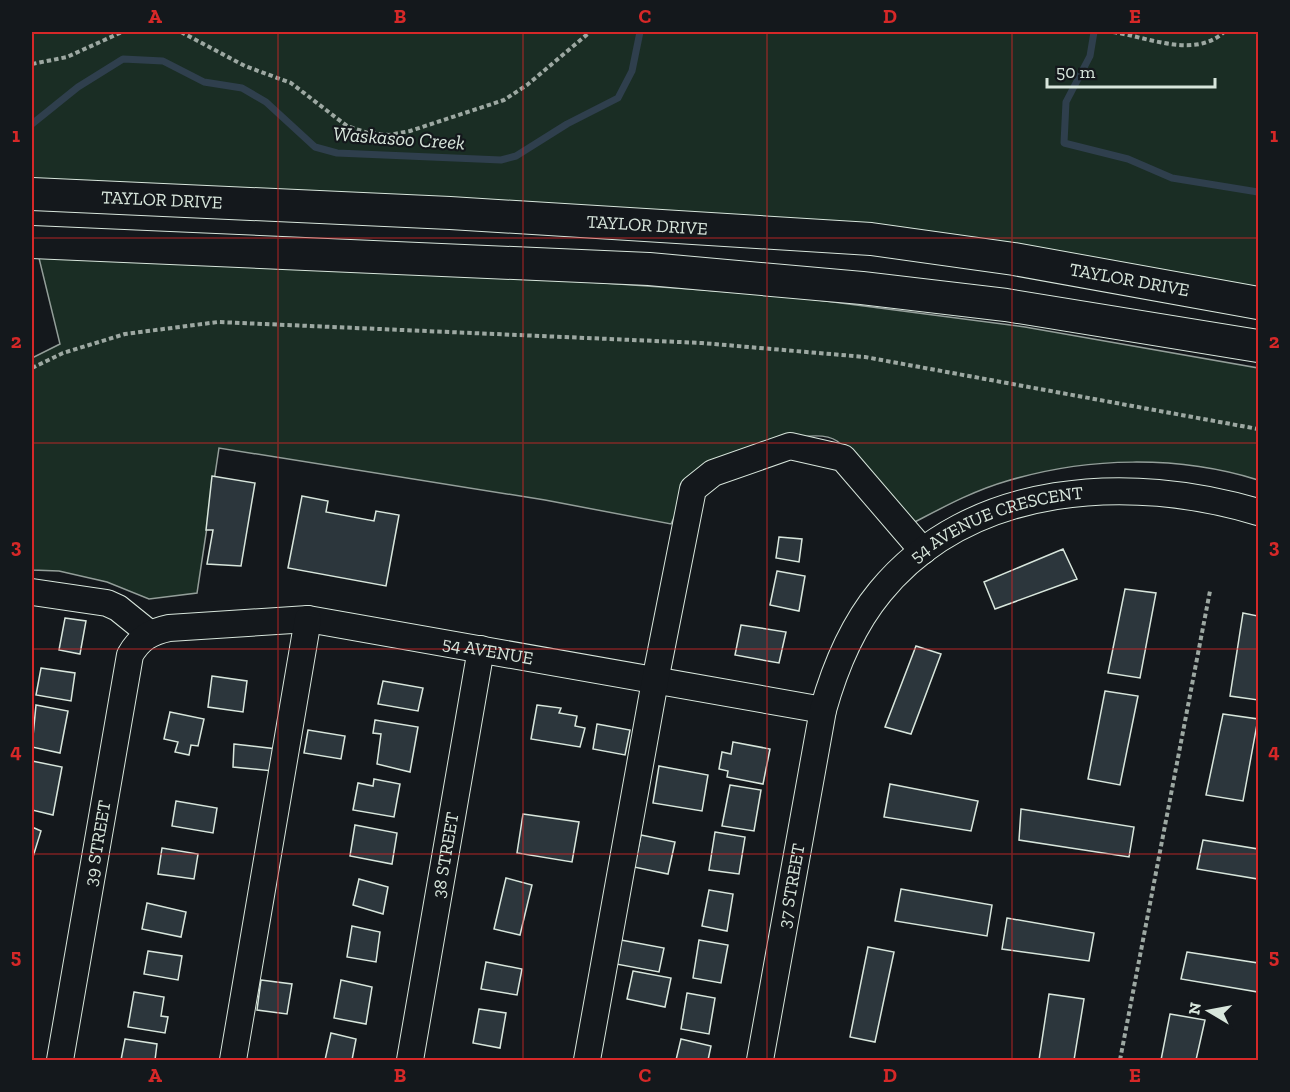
<svg xmlns="http://www.w3.org/2000/svg" width="1290" height="1092" font-family="'Zilla Slab',serif">
<rect width="100%" height="100%" fill="#14181c"/>
<path fill="#1a2d24" stroke="#939e99" stroke-width="1.5" d="M 32,32 L 1258,32 L 1258,290 L 383,195 L 32,179 Z
M 38,254 L 561,280 L 787,296 L 1025,327 L 1258,368 L 1258,480 C 1178,455 1087,457 1007,481 C 972,491 940,509 907,526 C 886,498 866,461 837,441 C 809,422 726,461 696,471 L 671,524 L 545,500 L 219,448 L 197,593 L 149,599 L 107,582 L 59,571 L 32,570 L 32,358 L 60,344 Z"/>
<g fill="none" stroke-linecap="round" stroke-linejoin="round">
<path stroke="#2f3f4d" stroke-width="7" d="M 1094,32 L 1090,56 L 1066,102 L 1064,143 L 1128,159 L 1172,178 L 1258,192
M 32,124 L 78,87 L 123,59 L 163,61 L 204,82 L 242,88 L 266,102 L 315,147 L 337,153 L 501,160 L 516,156 L 567,124 L 618,98 L 632,71 L 640,32"/>
</g>
<path fill="#2c363c" stroke="#d8e6dc" stroke-width="1.5" d="M 212,476 L 255,483 L 241,566 L 207,564 L 213,530 L 206,530 Z
M 302,496 L 328,501 L 326,512 L 374,521 L 376,511 L 399,515 L 386,586 L 288,568 Z
M 779,537 L 802,539 L 799,562 L 776,558 Z
M 1063,549 L 1077,579 L 995,609 L 984,582 Z
M 777,571 L 805,576 L 799,611 L 770,605 Z
M 1125,589 L 1156,593 L 1140,678 L 1108,673 Z
M 1243,613 L 1258,616 L 1258,700 L 1230,696 Z
M 65,618 L 86,621 L 80,654 L 59,650 Z
M 741,625 L 786,632 L 779,663 L 735,655 Z
M 916,646 L 941,654 L 911,734 L 885,727 Z
M 41,668 L 75,673 L 71,701 L 36,695 Z
M 212,676 L 247,681 L 243,712 L 208,707 Z
M 383,681 L 423,688 L 418,711 L 378,704 Z
M 1105,691 L 1138,696 L 1120,785 L 1088,779 Z
M 36,705 L 68,711 L 60,753 L 32,747 Z
M 537,705 L 561,708 L 559,713 L 577,716 L 575,726 L 585,728 L 580,747 L 531,739 Z
M 170,712 L 204,719 L 198,746 L 191,745 L 189,755 L 175,752 L 178,742 L 164,739 Z
M 1223,714 L 1258,719 L 1243,801 L 1206,795 Z
M 375,720 L 418,727 L 410,772 L 377,764 L 381,734 L 373,733 Z
M 597,724 L 630,730 L 625,755 L 593,749 Z
M 308,730 L 345,736 L 341,759 L 304,753 Z
M 733,742 L 770,749 L 763,784 L 727,777 L 728,771 L 719,769 L 722,752 L 731,754 Z
M 234,744 L 277,749 L 273,771 L 233,767 Z
M 32,761 L 62,767 L 53,815 L 32,810 Z
M 659,766 L 708,775 L 702,811 L 653,803 Z
M 374,779 L 400,784 L 394,817 L 353,810 L 358,783 L 373,786 Z
M 890,784 L 978,801 L 971,831 L 884,817 Z
M 730,785 L 761,790 L 754,831 L 722,826 Z
M 176,801 L 217,808 L 213,833 L 172,826 Z
M 1021,809 L 1134,827 L 1129,857 L 1019,840 Z
M 523,814 L 579,822 L 572,862 L 517,853 Z
M 355,825 L 397,833 L 392,864 L 350,856 Z
M 32,827 L 41,831 L 32,860 Z
M 715,832 L 745,837 L 739,874 L 709,870 Z
M 641,835 L 675,842 L 668,874 L 634,867 Z
M 1203,840 L 1258,849 L 1258,879 L 1197,869 Z
M 162,848 L 198,854 L 194,879 L 158,874 Z
M 506,878 L 532,885 L 520,935 L 494,929 Z
M 359,879 L 388,887 L 383,914 L 353,905 Z
M 901,889 L 992,905 L 987,936 L 895,921 Z
M 709,890 L 733,894 L 727,931 L 702,926 Z
M 147,903 L 186,912 L 181,937 L 142,929 Z
M 1007,918 L 1094,933 L 1089,961 L 1002,949 Z
M 352,926 L 380,932 L 376,962 L 347,957 Z
M 621,940 L 664,948 L 659,972 L 616,964 Z
M 699,940 L 728,945 L 721,983 L 693,978 Z
M 868,947 L 894,952 L 875,1042 L 850,1037 Z
M 148,951 L 182,956 L 178,980 L 144,974 Z
M 1187,952 L 1258,963 L 1258,992 L 1181,979 Z
M 486,962 L 522,969 L 517,995 L 481,989 Z
M 633,971 L 671,978 L 665,1007 L 627,999 Z
M 261,980 L 292,984 L 287,1014 L 257,1010 Z
M 341,980 L 372,987 L 366,1024 L 334,1018 Z
M 134,992 L 164,997 L 161,1016 L 168,1017 L 165,1033 L 128,1027 Z
M 687,993 L 715,998 L 709,1034 L 681,1029 Z
M 1049,994 L 1084,999 L 1074,1060 L 1039,1060 Z
M 479,1009 L 506,1013 L 500,1048 L 473,1043 Z
M 1170,1014 L 1205,1020 L 1196,1060 L 1161,1060 Z
M 331,1033 L 356,1039 L 352,1060 L 325,1060 Z
M 125,1039 L 157,1044 L 155,1060 L 121,1060 Z
M 681,1039 L 711,1046 L 708,1060 L 676,1060 Z"/>
<g fill="none" stroke-linecap="round" stroke-linejoin="round">
<defs>
<g id="minor">
<path d="M 32,592 L 107,603 L 118,608 L 149,633"/>
<path id="s1" d="M 60,1060 L 130,655 C 139,639 150,632 169,628 L 308,619 L 823,710"/>
<path d="M 233,1060 L 308,619"/>
<path id="s2" d="M 410,1060 L 481,649"/>
<path d="M 587,1060 L 655,681 L 693,489 L 713,473 L 790,446 L 843,458 L 923,551"/>
<path id="s3" d="M 760,1060 L 823,710 C 835,667 852,626 880,592 C 971,481 1131,474 1258,512"/>
</g>
<g id="major">
<path id="s4" d="M 32,194 L 450,213 L 871,239 L 1014,259 L 1258,303"/>
<path d="M 32,242 L 649,269 L 862,288 L 1006,305 L 1258,346"/>
</g>
</defs>
<use href="#minor" stroke="#d8e6dc" stroke-width="28"/>
<use href="#major" stroke="#d8e6dc" stroke-width="34"/>
<path stroke="#9da8a2" stroke-width="4" stroke-dasharray="4.5 3" stroke-linecap="butt" d="M 181,32 L 245,66 L 291,83 L 347,126 L 368,133 L 389,135 L 410,131 L 504,100 L 527,85 L 590,32
M 1113,32 C 1147,37 1195,59 1224,32
M 32,64 L 67,57 L 122,32
M 32,368 L 63,353 L 125,334 L 218,322 L 702,343 L 865,357 L 1258,429
M 1120,1060 L 1210,591"/>
<use href="#minor" stroke="#14181c" stroke-width="26"/>
<use href="#major" stroke="#14181c" stroke-width="32"/>
</g>
<path fill="none" stroke="#d62828" stroke-width="1.5" stroke-opacity="0.55" d="M 278,32 L 278,1060M 523,32 L 523,1060M 767,32 L 767,1060M 1012,32 L 1012,1060M 32,238 L 1258,238M 32,443 L 1258,443M 32,649 L 1258,649M 32,854 L 1258,854"/>
<g text-anchor="middle" stroke-width="4.5" stroke-linejoin="round" paint-order="stroke">
<g font-size="18" fill="#d8e6dc" stroke="#14181c">
<text dy="6" stroke="none"><textPath href="#s4" startOffset="130">TAYLOR DRIVE</textPath></text>
<text dy="6" stroke="none"><textPath href="#s4" startOffset="616">TAYLOR DRIVE</textPath></text>
<text dy="6" stroke="none"><textPath href="#s4" startOffset="1102">TAYLOR DRIVE</textPath></text>
<text dy="6" stroke="none"><textPath href="#s3" startOffset="627">54 AVENUE CRESCENT</textPath></text>
<text dy="6" stroke="none"><textPath href="#s1" startOffset="782">54 AVENUE</textPath></text>
<text dy="6" stroke="none"><textPath href="#s1" startOffset="220">39 STREET</textPath></text>
<text dy="6" stroke="none"><textPath href="#s2" startOffset="208">38 STREET</textPath></text>
<text dy="6" stroke="none"><textPath href="#s3" startOffset="177">37 STREET</textPath></text>
</g>
<g font-size="20" font-style="italic" fill="#d8e6dc" stroke="#14181c">
<text transform="translate(399 138) rotate(4)" y="7">Waskasoo Creek</text>
</g>
</g>
<rect width="1290" height="1092" fill="none" stroke="#14181c" stroke-width="66"/>
<g transform="translate(1209 1011) rotate(280)" stroke="#14181c" stroke-width="4.5" paint-order="stroke">
<path d="M0-4.5L10 22L0 15L-10 22Z" fill="#d8e6dc"/>
<text y="-9" font-size="16" font-weight="bold" text-anchor="middle" fill="#d8e6dc">N</text>
</g>
<path d="M1047 78v9h168v-9" fill="none" stroke="#d8e6dc" stroke-width="3"/>
<text x="1056" y="78" font-size="18" fill="#d8e6dc" stroke="#14181c" stroke-width="4.5" paint-order="stroke">50 m</text>
<rect x="33" y="33" width="1224" height="1026" fill="none" stroke="#d62828" stroke-width="2"/>
<g font-size="20" text-anchor="middle" font-weight="bold" fill="#d62828">
<text x="155" y="23">A</text>
<text x="400" y="23">B</text>
<text x="645" y="23">C</text>
<text x="890" y="23">D</text>
<text x="1135" y="23">E</text>
<text x="16" y="142">1</text>
<text x="1274" y="142">1</text>
<text x="16" y="348">2</text>
<text x="1274" y="348">2</text>
<text x="16" y="553">3</text>
<text x="1274" y="553">3</text>
<text x="16" y="758">4</text>
<text x="1274" y="758">4</text>
<text x="16" y="963">5</text>
<text x="1274" y="963">5</text>
<text x="155" y="1082">A</text>
<text x="400" y="1082">B</text>
<text x="645" y="1082">C</text>
<text x="890" y="1082">D</text>
<text x="1135" y="1082">E</text>
</g>
</svg>
